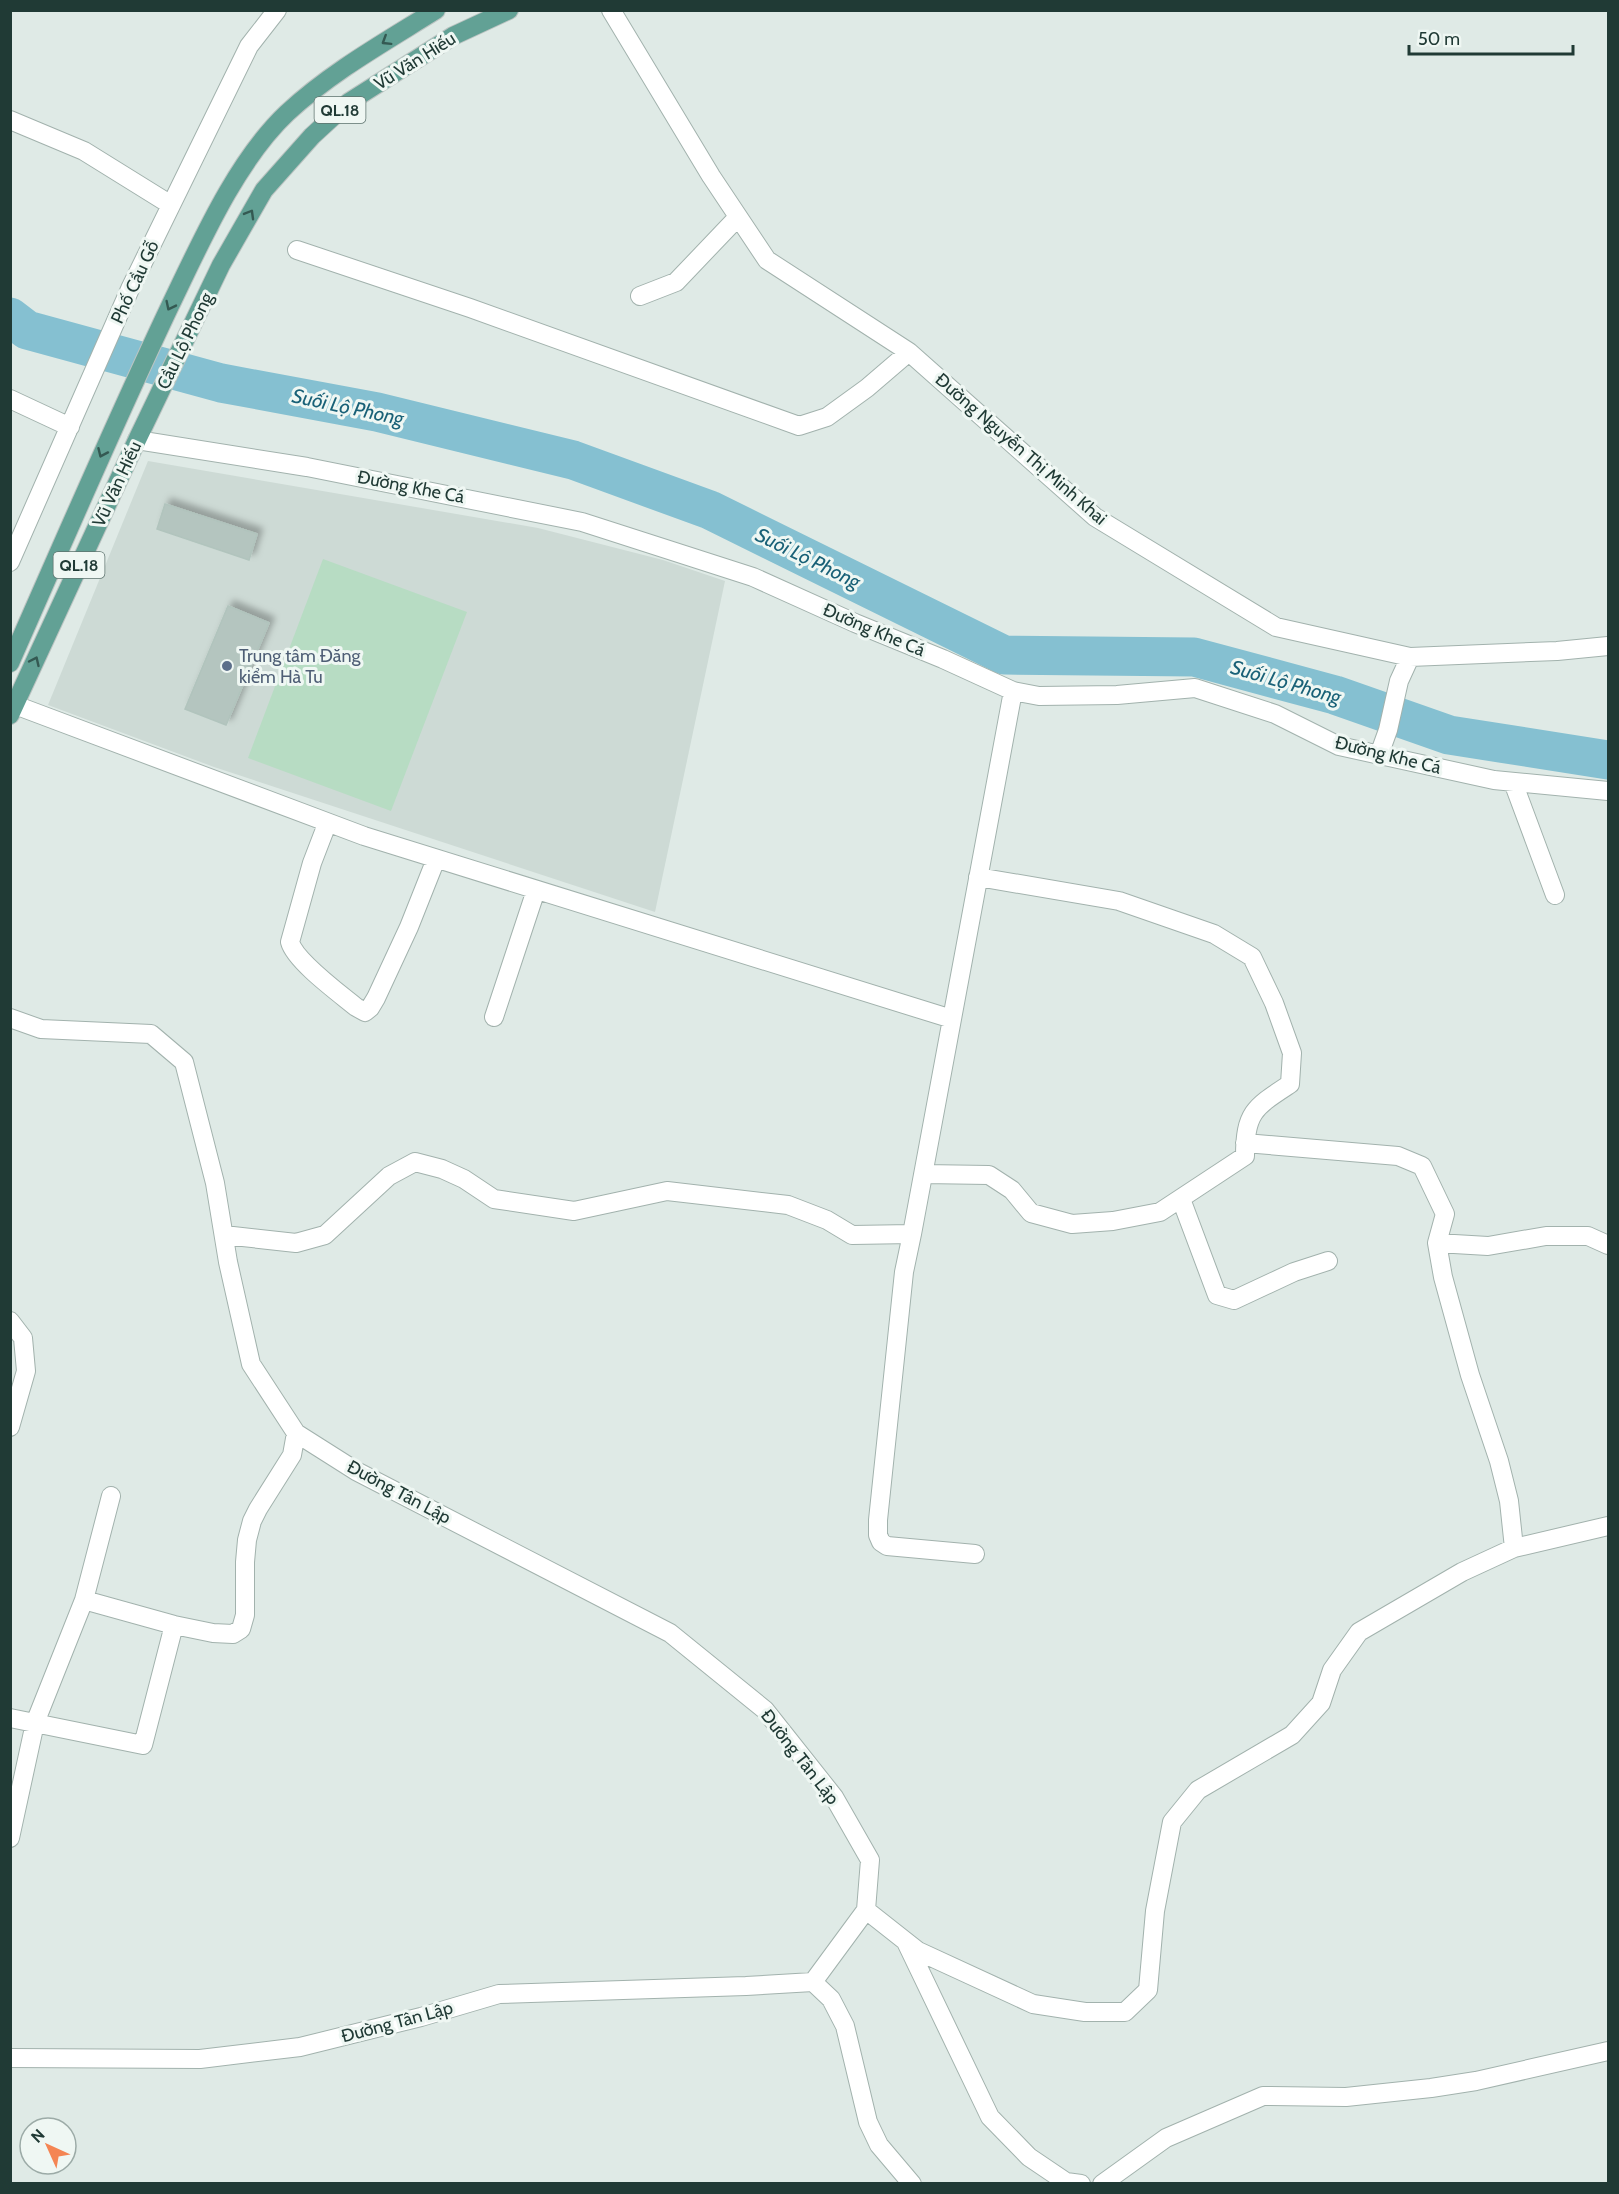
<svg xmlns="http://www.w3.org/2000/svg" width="1619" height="2194" font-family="Cabin,sans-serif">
<defs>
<filter id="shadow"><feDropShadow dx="5.5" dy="-5.5" stdDeviation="3" flood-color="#0004"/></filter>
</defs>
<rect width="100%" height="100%" fill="#dfeae6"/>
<path fill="#cddad5" d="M 148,461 L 538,528 L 663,560 L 725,581 L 655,912 L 214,767 L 48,705 Z"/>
<path fill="#b7dcc3" d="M 323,559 L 467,612 L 391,811 L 248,758 Z"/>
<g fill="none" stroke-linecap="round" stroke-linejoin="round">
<path stroke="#85c0d1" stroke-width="39" d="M 10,317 L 27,330 L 221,383 L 377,412 L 573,460 L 710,510 L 1004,655 L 1194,657 L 1335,695 L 1449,735 L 1608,760"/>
</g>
<path fill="#b4c5bf" stroke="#b1c4bd" stroke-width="1.5" filter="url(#shadow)" d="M 165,504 L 257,534 L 249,560 L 157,529 Z
M 228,606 L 269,623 L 226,725 L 185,709 Z"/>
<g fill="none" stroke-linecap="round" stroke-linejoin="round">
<defs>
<path id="minor" d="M 611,10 L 711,176 L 767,260 L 909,352 L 1095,517 L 1276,627 L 1410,657 L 1557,651 L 1608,646
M 10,120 L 84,151 L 171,205
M 297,250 L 470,308 L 799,426 L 827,417 L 867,388 L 909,352
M 640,296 L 676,282 L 738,217
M 10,399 L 70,427
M 137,440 L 307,467 L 582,522 L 753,577 L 855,623 L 943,659 L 1013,691 L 1039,696 L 1117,695 L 1195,688 L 1275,714 L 1339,746 L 1494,780 L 1608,791
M 10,562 L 130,289 L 249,46 L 277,10
M 15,705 L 364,836 L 952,1019
M 1379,755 L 1388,730 L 1399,681 L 1410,657
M 1513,782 L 1555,895
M 327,824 L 312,863 L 290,942 C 295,961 339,993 356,1007 L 365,1012 L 370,1008 L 376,998 L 409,927 L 436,859
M 494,1017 L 536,890
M 10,1018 L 41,1029 L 151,1034 L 184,1062 L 215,1183 L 228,1262 L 251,1364 L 296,1433 L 356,1471 L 670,1633 L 765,1710 L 834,1797 L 870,1860 L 866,1910 L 813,1982 L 746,1986 L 499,1994 L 421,2017 L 300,2047 L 200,2059 L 10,2058
M 1245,1143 L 1398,1156 L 1422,1166 L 1445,1214 L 1437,1243 L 1488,1246 L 1546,1236 L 1588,1236 L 1608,1245
M 923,1174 L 989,1175 L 1012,1190 L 1031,1213 L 1072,1224 L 1113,1221 L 1160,1212 L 1245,1156 C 1245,1112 1255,1107 1290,1084 L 1292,1053 L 1274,1003 L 1252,957 L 1214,934 L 1119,901 L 978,877
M 1181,1199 L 1217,1295 L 1234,1300 L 1294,1272 L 1328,1261
M 224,1235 L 296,1243 L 325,1235 L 389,1176 L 415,1162 L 442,1169 L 464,1179 L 494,1199 L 574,1211 L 667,1191 L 788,1205 L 827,1220 L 852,1235 L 912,1234
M 1437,1243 L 1443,1277 L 1470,1375 L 1499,1461 L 1509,1501 L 1514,1548
M 10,1321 L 23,1338 L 26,1371 L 10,1427
M 975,1554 L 887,1546 L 881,1542 L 878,1535 L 878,1520 L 904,1272 L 912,1234 L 1013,691
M 84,1600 L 174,1625 L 213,1633 L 233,1634 L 241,1629 L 245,1615 L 245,1562 L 247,1540 L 252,1521 L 258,1509 L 292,1455 L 296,1433
M 10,1718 L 143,1745 L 174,1625
M 10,1838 L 35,1723 L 84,1600 L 111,1496
M 866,1910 L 918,1951 L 1033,2004 L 1085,2012 L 1125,2012 L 1148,1990 L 1155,1911 L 1172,1822 L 1198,1790 L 1292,1735 L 1321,1703 L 1332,1670 L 1359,1632 L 1462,1572 L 1514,1548 L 1608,1526
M 906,1942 L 990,2117 L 1029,2157 L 1066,2182 L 1081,2184
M 813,1982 L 831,1999 L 845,2026 L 868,2122 L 879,2145 L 912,2184
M 1102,2184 L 1166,2138 L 1263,2096 L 1346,2097 L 1431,2088 L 1476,2081 L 1608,2051"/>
<path id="major" d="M 10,663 C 63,543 114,424 170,306 C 200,244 236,161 287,113 C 331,72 385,42 436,10
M 10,715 L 137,440 L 221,265 L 264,190 L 312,136 L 349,102 L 453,36 L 509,10"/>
</defs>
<use href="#minor" stroke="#a2b2ad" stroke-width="20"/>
<use href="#major" stroke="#bcc4c2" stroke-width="20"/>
<use href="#minor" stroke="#fff" stroke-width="18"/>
<use href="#major" stroke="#62a195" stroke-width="18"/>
</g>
<defs><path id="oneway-chevron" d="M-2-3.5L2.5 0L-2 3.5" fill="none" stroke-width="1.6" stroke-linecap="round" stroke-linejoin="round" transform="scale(1.5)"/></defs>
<g stroke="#345952">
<use href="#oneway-chevron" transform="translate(386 41) rotate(148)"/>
<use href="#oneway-chevron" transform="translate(250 214) rotate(-60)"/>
<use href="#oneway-chevron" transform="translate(170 306) rotate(116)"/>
<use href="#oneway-chevron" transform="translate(102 453) rotate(114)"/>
<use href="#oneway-chevron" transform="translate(35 661) rotate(-65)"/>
</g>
<circle fill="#5c6f8a" stroke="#eff7f3" stroke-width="2" cx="227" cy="666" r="6"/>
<g text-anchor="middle" stroke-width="6" stroke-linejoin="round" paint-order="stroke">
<g fill="#eff7f3" stroke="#5e736e" stroke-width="1.5">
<rect x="314.5" y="97" width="51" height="26" rx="4.5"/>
<rect x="53.5" y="552" width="51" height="26" rx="4.5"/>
</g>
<g font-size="16" font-weight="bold" fill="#203a35">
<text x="340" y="116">QL.18</text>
<text x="79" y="571">QL.18</text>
</g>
<g font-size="18" fill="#203a35" stroke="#eff7f3">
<text transform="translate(415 61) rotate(-32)" y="6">Vũ Văn Hiếu</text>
<text transform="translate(135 282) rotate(-65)" y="6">Phố Cầu Gỗ</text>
<text transform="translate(185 341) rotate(-64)" y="6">Cầu Lộ Phong</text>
<text transform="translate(1021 449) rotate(41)" y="6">Đường Nguyễn Thị Minh Khai</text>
<text transform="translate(117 484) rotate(-65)" y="6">Vũ Văn Hiếu</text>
<text transform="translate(411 487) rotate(11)" y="6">Đường Khe Cá</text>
<text transform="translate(874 630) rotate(23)" y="6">Đường Khe Cá</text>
<text transform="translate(1388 755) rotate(14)" y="6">Đường Khe Cá</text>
<text transform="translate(399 1492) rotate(28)" y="6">Đường Tân Lập</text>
<text transform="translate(800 1757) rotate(52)" y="6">Đường Tân Lập</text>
<text transform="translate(397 2022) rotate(-15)" y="6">Đường Tân Lập</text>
</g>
<g font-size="18" fill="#4e5e75" stroke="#eff7f3" text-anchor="start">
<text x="239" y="662">Trung tâm Đăng<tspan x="239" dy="21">kiểm Hà Tu</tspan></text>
</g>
<g font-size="20" font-style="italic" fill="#196177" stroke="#eff7f3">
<text transform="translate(348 407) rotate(12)" y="7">Suối Lộ Phong</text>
<text transform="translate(808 558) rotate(26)" y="7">Suối Lộ Phong</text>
<text transform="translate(1286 682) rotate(16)" y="7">Suối Lộ Phong</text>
</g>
</g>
<rect width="1619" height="2194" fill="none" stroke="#203a35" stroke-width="24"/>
<g transform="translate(48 2146) rotate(315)"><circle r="28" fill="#eff7f3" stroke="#9caba7" stroke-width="1.5"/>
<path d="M0-4.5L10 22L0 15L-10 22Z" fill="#f48553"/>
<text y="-9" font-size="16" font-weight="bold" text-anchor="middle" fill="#203a35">N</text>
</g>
<path d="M1409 45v9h164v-9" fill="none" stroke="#203a35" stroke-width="3"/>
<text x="1418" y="45" font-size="18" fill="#203a35" stroke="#eff7f3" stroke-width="4.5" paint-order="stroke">50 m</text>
</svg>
